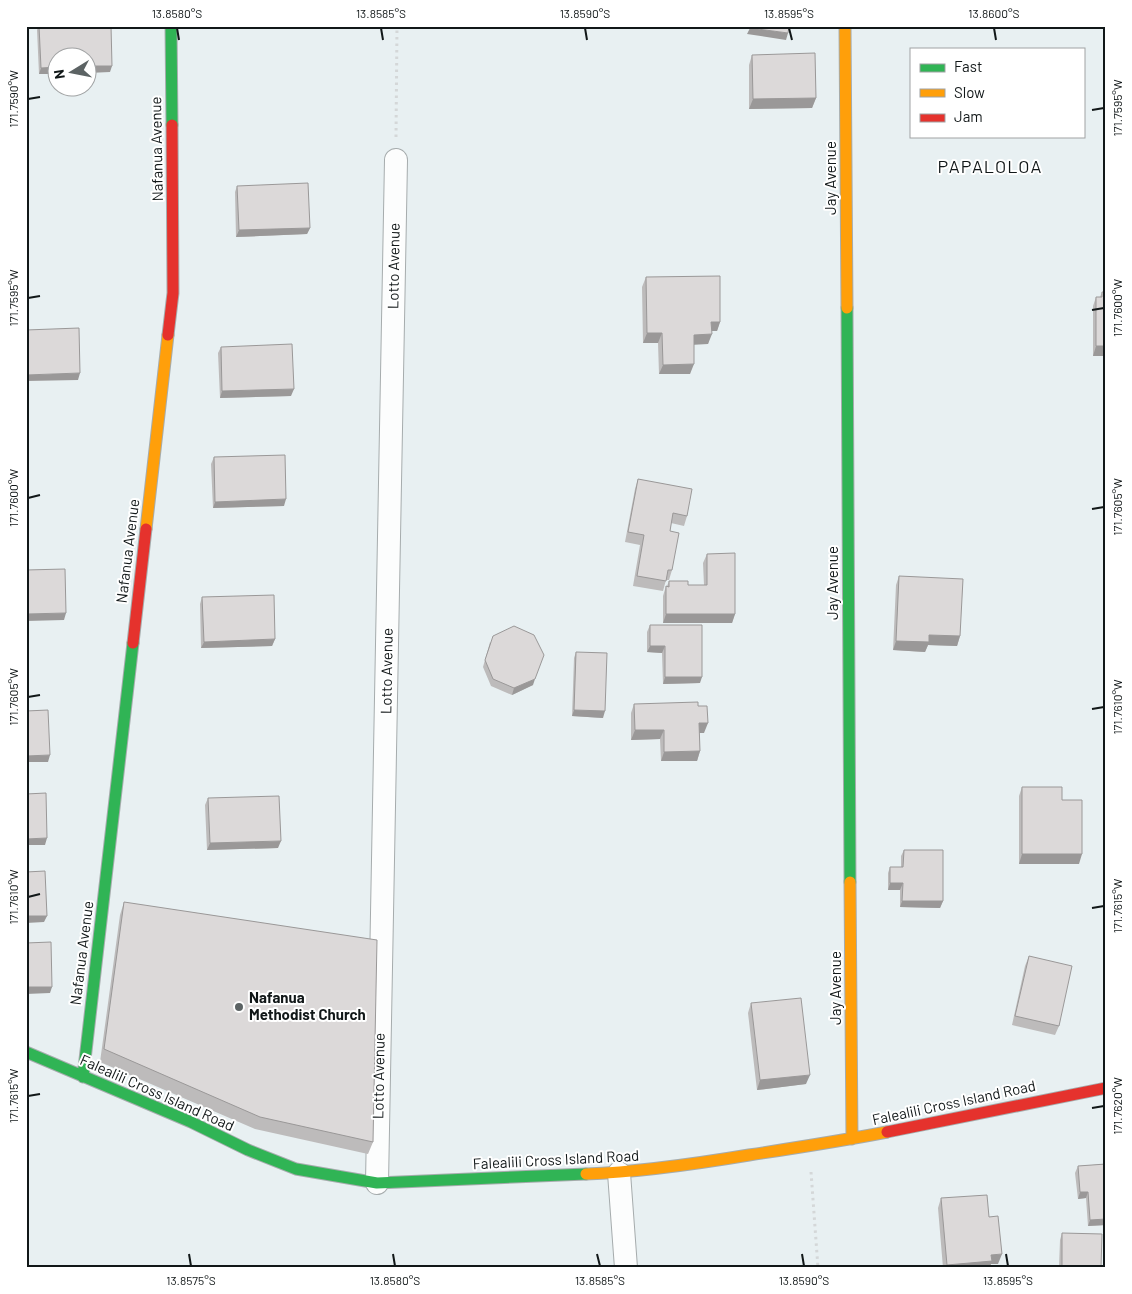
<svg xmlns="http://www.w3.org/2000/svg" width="1132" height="1294" font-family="Barlow,sans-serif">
<rect width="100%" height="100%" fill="#e8f0f2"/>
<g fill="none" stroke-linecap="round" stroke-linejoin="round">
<defs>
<path id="street" d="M 619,1173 L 626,1268
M 377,1183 L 396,160"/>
<path id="fast" d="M 171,26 L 172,125
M 847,308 L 850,882
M 26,1052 L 191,1122 L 248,1150 L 296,1169 L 377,1183 L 586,1174
M 83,1077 L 133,643"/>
<path id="slow" d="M 845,26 L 847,308
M 146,529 L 168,335
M 850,882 L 852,1139
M 586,1174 C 641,1172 695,1164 749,1155 C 795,1148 841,1141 887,1132"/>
<path id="jam" d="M 168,335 L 173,293 L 172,125
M 133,643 L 146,529
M 887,1132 L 1106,1088"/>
</defs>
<use href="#street" stroke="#a6acad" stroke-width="24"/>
<use href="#fast" stroke="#a6acad" stroke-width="13"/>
<use href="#slow" stroke="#a6acad" stroke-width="13"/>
<use href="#jam" stroke="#a6acad" stroke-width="13"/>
<path stroke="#d4d7d8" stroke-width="3" stroke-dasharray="2.5 4" stroke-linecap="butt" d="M 396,137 L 397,26
M 811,1172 L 818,1268"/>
<use href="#street" stroke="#fcfdfd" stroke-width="22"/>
<use href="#fast" stroke="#30b455" stroke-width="11"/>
<use href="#slow" stroke="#ff9f0a" stroke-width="11"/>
<use href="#jam" stroke="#e5322d" stroke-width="11"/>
</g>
<path fill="#bdbbbb" d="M 38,26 L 111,26 L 110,72 L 58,58 L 58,74 L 39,74 L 37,30 Z
M 752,55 L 816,98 L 812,108 L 749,109 L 749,65 Z
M 237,186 L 310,228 L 307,234 L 236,237 L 235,192 Z
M 646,277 L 720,322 L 717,331 L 711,331 L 708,344 L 694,344 L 690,374 L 659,374 L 658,343 L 643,343 L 642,287 Z
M 1102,292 L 1106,292 L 1106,356 L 1093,356 L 1093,306 L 1096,297 L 1100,297 Z
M 221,347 L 291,396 L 220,398 L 218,353 Z
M 214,457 L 284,506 L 213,508 L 211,464 Z
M 638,479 L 687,516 L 684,526 L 671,523 L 670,531 L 672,570 L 669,580 L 666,580 L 663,591 L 633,586 L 640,545 L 625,542 L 635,489 Z
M 707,554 L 735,614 L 732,623 L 663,623 L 663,596 L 666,586 L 667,586 L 669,581 L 688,585 L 704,585 L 703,563 Z
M 899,576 L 960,636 L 957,646 L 928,645 L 925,652 L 893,650 L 896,585 Z
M 202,597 L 275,639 L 272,646 L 201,648 L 200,604 Z
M 650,625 L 700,683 L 663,684 L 662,653 L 647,652 L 647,632 Z
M 490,642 L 533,685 L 512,695 L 491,686 L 483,667 Z
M 576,652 L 603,718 L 572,716 L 574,658 Z
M 634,704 L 704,733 L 699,733 L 700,751 L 697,761 L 661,761 L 660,739 L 631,740 L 631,713 Z
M 1022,787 L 1062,800 L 1079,864 L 1019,864 L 1019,796 Z
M 208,798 L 278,848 L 207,850 L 205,805 Z
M 904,850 L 943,901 L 940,908 L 900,907 L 900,890 L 888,890 L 888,873 L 890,867 L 901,867 L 901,856 Z
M 124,902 L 373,1142 L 368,1154 L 255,1129 L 100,1062 L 120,915 Z
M 1029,956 L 1059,1026 L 1055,1035 L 1012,1025 L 1025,966 Z
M 751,1003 L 806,1084 L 757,1090 L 748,1013 Z
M 1106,1164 L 1106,1225 L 1088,1226 L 1086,1198 L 1078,1199 L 1075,1173 L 1078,1166 Z
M 941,1198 L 989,1217 L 998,1264 L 991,1264 L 989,1268 L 943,1268 L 938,1208 Z
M 1062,1233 L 1101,1268 L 1059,1268 L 1060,1240 Z"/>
<path fill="#9a9898" d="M 750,28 L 788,33 L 786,40 L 747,34 Z
M 88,66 L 112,66 L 110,72 L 88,73 Z
M 58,67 L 58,74 L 39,74 L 41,68 Z
M 816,98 L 812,108 L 749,109 L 753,99 Z
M 310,228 L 307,234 L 236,237 L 239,230 Z
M 711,322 L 720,322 L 717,331 L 708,331 Z
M 647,333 L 662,333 L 658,343 L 643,343 Z
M 712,334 L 708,344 L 690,345 L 694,335 Z
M 1096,346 L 1106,346 L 1106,356 L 1093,356 Z
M 694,364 L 690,374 L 659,374 L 663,365 Z
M 80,373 L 78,380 L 26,381 L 26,375 Z
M 294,389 L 291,396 L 220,398 L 222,391 Z
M 286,499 L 284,506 L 213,508 L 215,502 Z
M 66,613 L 64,620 L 26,621 L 26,614 Z
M 666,614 L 735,614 L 732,623 L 663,623 Z
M 929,635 L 960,636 L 957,646 L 928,645 L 925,652 L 893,650 L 896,641 Z
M 275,639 L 272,646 L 201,648 L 204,642 Z
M 650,646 L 665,646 L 662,653 L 647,652 Z
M 665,677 L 702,677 L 700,683 L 663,684 Z
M 535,679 L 533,685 L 512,695 L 514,688 Z
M 574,710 L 605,711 L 603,718 L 572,716 Z
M 699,723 L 708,723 L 704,733 L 696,733 Z
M 635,730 L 664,730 L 660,739 L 631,740 Z
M 700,751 L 697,761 L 661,761 L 664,752 Z
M 50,755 L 48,762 L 26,762 L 26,756 Z
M 47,838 L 45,845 L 26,845 L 26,839 Z
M 281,841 L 278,848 L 207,850 L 210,843 Z
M 1022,854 L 1082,854 L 1079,864 L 1019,864 Z
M 890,883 L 903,883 L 900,890 L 888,890 Z
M 902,901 L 943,901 L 940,908 L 900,907 Z
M 26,916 L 47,916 L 44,922 L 26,923 Z
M 26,987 L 52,987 L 50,993 L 26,994 Z
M 810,1075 L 806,1084 L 757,1090 L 760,1080 Z
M 1080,1192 L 1088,1192 L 1086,1198 L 1078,1199 Z
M 1106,1219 L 1106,1225 L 1088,1226 L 1090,1220 Z
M 1002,1254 L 998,1264 L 991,1264 L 989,1268 L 946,1268 L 947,1265 L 991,1255 Z"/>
<path fill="#dcd9d9" stroke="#9a9898" d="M 39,26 L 111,26 L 112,66 L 88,66 L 88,58 L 58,58 L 58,67 L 41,68 Z
M 750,26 L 789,26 L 788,33 L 750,28 Z
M 815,53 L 816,98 L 753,99 L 752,55 Z
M 308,183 L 310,228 L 239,230 L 237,186 Z
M 720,276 L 720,322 L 711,322 L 712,334 L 694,335 L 694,364 L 663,365 L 662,333 L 647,333 L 646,277 Z
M 1102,292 L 1106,292 L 1106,346 L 1096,346 L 1096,297 L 1102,297 Z
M 79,328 L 80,373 L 26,375 L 26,330 Z
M 292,344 L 294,389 L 222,391 L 221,347 Z
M 285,455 L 286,499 L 215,502 L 214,457 Z
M 638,479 L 692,489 L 687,516 L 673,513 L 670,531 L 679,533 L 672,570 L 668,570 L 666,581 L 637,576 L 644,535 L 628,532 Z
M 735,553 L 735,614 L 666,614 L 666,586 L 669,587 L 669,581 L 688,581 L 688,585 L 707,585 L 707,554 Z
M 65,569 L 66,613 L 26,614 L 26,570 Z
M 899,576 L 963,579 L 960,636 L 929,635 L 929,642 L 896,641 Z
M 274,595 L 275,639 L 204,642 L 202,597 Z
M 650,625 L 702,625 L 702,677 L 665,677 L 665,646 L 650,646 Z
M 514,626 L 534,635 L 544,655 L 535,679 L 514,688 L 493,679 L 485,660 L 493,636 Z
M 576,652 L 607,653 L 605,711 L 574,710 Z
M 698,702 L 698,706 L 707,706 L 708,723 L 699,723 L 700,751 L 664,752 L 664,730 L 635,730 L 634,704 Z
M 48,710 L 50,755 L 26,756 L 26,711 Z
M 1022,787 L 1062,787 L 1062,800 L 1082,800 L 1082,854 L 1022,854 Z
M 46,793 L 47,838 L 26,839 L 26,794 Z
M 279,796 L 281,841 L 210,843 L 208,798 Z
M 904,850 L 943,850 L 943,901 L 902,901 L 903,883 L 890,883 L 890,867 L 903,867 Z
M 45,871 L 47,916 L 26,916 L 26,872 Z
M 124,902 L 377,940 L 373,1142 L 260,1117 L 104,1049 Z
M 51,942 L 52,987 L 26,987 L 26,943 Z
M 1029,956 L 1072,966 L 1059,1026 L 1015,1016 Z
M 801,998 L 810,1075 L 760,1080 L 751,1003 Z
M 1106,1164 L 1106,1219 L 1090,1220 L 1088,1192 L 1080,1192 L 1078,1166 Z
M 987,1195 L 989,1217 L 998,1216 L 1002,1254 L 991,1255 L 992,1261 L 947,1265 L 941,1198 Z
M 1062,1233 L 1102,1234 L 1101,1268 L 1062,1268 Z"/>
<path fill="none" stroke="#111718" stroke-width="2" d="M 177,28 L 179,40M 381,28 L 383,40M 585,28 L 587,40M 789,28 L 792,40M 994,28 L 996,40M 28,99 L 40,97M 1092,110 L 1104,108M 28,298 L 40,296M 1092,310 L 1104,308M 28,498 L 40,495M 1092,509 L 1104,507M 28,697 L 40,695M 1092,709 L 1104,707M 28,897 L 40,894M 1092,908 L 1104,906M 28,1096 L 40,1094M 1092,1108 L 1104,1106M 189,1254 L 191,1266M 393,1254 L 395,1266M 597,1254 L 600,1266M 802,1254 L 804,1266M 1006,1254 L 1008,1266"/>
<circle fill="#5c6364" stroke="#fff" stroke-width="2" cx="239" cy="1007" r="5"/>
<g text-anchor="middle" stroke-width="4" stroke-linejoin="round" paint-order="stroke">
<g font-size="15" fill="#111718" stroke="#fff">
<text transform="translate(157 149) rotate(-91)" y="5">Nafanua Avenue</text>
<text transform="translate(831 178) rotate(-90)" y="5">Jay Avenue</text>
<text transform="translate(394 266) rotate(-89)" y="5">Lotto Avenue</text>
<text transform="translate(128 551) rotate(-83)" y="5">Nafanua Avenue</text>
<text transform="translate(833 583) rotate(-90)" y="5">Jay Avenue</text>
<text transform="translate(387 671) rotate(-89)" y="5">Lotto Avenue</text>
<text transform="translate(82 953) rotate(-83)" y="5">Nafanua Avenue</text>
<text transform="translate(836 988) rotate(-90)" y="5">Jay Avenue</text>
<text transform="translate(379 1076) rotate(-89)" y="5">Lotto Avenue</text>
<text transform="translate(157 1093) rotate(24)" y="5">Falealili Cross Island Road</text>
<text transform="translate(954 1103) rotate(-12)" y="5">Falealili Cross Island Road</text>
<text transform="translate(556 1160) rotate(-3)" y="5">Falealili Cross Island Road</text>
</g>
<g font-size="15" font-weight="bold" fill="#111718" stroke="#fff" text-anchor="start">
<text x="249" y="1003">Nafanua<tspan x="249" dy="17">Methodist Church</tspan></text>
</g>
<g font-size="18" letter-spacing="1" fill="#111718" stroke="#fff">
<text x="990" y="173">PAPALOLOA</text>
</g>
</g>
<rect width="1132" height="1294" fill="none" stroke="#ffffff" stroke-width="55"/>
<rect x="910" y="48" width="175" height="90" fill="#ffffff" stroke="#a0a2a3"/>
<rect x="920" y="64" width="25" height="8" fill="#30b455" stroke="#a0a2a3"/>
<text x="954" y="72" font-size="15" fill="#111718">Fast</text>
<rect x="920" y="89" width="25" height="8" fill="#ff9f0a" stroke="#a0a2a3"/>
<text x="954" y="98" font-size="15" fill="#111718">Slow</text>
<rect x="920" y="114" width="25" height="8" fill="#e5322d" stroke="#a0a2a3"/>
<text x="954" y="122" font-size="15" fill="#111718">Jam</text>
<g transform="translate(72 72) rotate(260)"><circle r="24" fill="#ffffff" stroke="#a0a2a3"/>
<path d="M0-4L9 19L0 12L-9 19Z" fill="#5c6364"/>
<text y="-8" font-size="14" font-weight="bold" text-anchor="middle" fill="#111718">N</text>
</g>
<rect x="28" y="28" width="1076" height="1238" fill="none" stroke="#111718" stroke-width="2"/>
<g font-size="12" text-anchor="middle" fill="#111718">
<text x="177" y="18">13.8580°S</text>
<text x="381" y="18">13.8585°S</text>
<text x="585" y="18">13.8590°S</text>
<text x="789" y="18">13.8595°S</text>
<text x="994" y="18">13.8600°S</text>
<text transform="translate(14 99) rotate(-90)" y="4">171.7590°W</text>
<text transform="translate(1118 108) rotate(-90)" y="4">171.7595°W</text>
<text transform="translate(14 298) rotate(-90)" y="4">171.7595°W</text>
<text transform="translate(1118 308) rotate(-90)" y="4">171.7600°W</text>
<text transform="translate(14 498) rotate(-90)" y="4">171.7600°W</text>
<text transform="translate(1118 507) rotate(-90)" y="4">171.7605°W</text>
<text transform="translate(14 697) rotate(-90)" y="4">171.7605°W</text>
<text transform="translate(1118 707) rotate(-90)" y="4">171.7610°W</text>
<text transform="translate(14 897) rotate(-90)" y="4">171.7610°W</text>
<text transform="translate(1118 906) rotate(-90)" y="4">171.7615°W</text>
<text transform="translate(14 1096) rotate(-90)" y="4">171.7615°W</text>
<text transform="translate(1118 1106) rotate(-90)" y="4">171.7620°W</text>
<text x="191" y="1285">13.8575°S</text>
<text x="395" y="1285">13.8580°S</text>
<text x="600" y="1285">13.8585°S</text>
<text x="804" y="1285">13.8590°S</text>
<text x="1008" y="1285">13.8595°S</text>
</g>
</svg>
